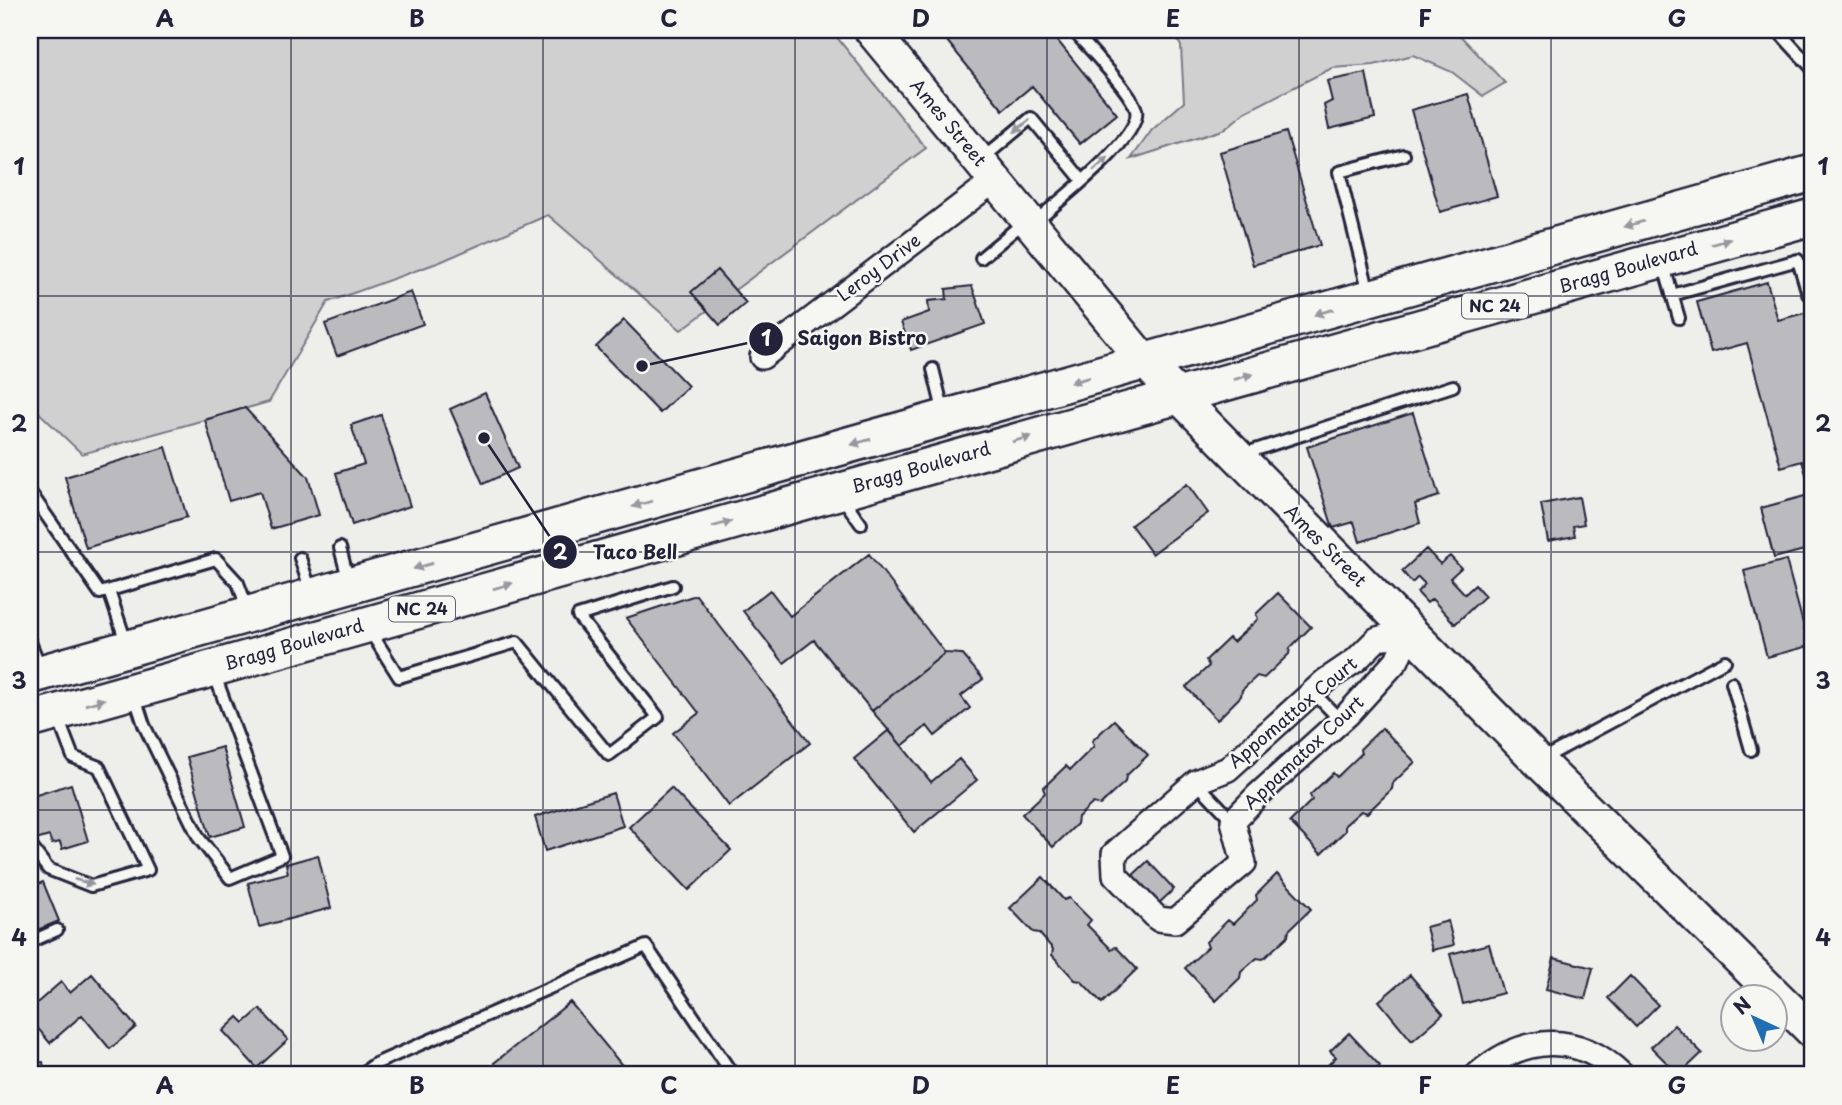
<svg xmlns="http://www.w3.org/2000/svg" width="1842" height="1105" font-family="'Playpen Sans',sans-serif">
<rect width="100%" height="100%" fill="#eeeeeb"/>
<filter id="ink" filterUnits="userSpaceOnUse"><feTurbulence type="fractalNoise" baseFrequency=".0143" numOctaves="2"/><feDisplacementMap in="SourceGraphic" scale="14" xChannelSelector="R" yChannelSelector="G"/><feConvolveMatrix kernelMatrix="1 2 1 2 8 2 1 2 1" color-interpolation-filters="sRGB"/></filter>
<g filter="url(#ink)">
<path fill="#d0d0d1" stroke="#797986" stroke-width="2" d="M 30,30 L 831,30 L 926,148 L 681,330 L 548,215 L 440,262 L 328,302 L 269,402 L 82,454 L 30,404 Z
M 1172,30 L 1455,30 L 1505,83 L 1483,96 L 1452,72 L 1413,55 L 1374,65 L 1332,68 L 1245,112 L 1225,129 L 1131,159 L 1152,130 L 1184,102 L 1181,46 Z"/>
<path fill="#bbbbbf" stroke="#22223b" stroke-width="2" d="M 938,30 L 1049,30 L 1117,114 L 1080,144 L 1032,86 L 1003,110 Z
M 1366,73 L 1375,118 L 1329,129 L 1324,105 L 1332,101 L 1327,81 Z
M 1468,94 L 1497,196 L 1440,212 L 1411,110 Z
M 1286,132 L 1320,245 L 1253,265 L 1220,152 Z
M 717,270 L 746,303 L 720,325 L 691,292 Z
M 1767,282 L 1778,320 L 1812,311 L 1812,565 L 1808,549 L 1774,558 L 1761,508 L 1812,494 L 1802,461 L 1781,467 L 1747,343 L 1711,353 L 1697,302 Z
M 972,286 L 985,324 L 911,350 L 901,322 L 929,312 L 928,301 L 947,299 L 946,289 Z
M 411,292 L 423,324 L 337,356 L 325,324 Z
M 624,320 L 688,386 L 660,413 L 596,347 Z
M 485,393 L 518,468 L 483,484 L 450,409 Z
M 245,408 L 308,477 L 319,515 L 271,529 L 260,492 L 229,501 L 205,420 Z
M 1413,413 L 1439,496 L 1415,504 L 1420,523 L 1360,542 L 1354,522 L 1333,528 L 1307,447 Z
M 381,415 L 410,506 L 352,525 L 336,473 L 364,464 L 351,425 Z
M 166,447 L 187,517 L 86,548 L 65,477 Z
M 1187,484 L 1208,513 L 1152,554 L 1131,525 Z
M 1579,497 L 1584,524 L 1573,526 L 1575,536 L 1548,541 L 1541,504 Z
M 1426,549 L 1440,564 L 1450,556 L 1461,568 L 1450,578 L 1465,594 L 1475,585 L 1485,596 L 1455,624 L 1432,599 L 1427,603 L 1417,592 L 1425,584 L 1418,577 L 1412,583 L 1402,571 Z
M 869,554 L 945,653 L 872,711 L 814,640 L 784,663 L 743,611 L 770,590 L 790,616 Z
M 1786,560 L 1809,646 L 1767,657 L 1744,571 Z
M 1278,593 L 1311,627 L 1290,648 L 1289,654 L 1264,678 L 1257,676 L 1242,690 L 1241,696 L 1217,720 L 1186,687 L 1209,666 L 1206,660 L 1229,638 L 1233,642 L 1258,619 L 1256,614 Z
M 696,595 L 810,743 L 729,806 L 673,733 L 699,713 L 626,618 Z
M 945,653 L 962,654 L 983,679 L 961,696 L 970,708 L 935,736 L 927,726 L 902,746 L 872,711 Z
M 1114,720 L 1148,755 L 1126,776 L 1125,782 L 1100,805 L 1093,803 L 1078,817 L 1077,824 L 1053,847 L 1022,814 L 1045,793 L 1043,788 L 1066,766 L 1070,770 L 1094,746 L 1092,741 Z
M 1382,728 L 1415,762 L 1393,783 L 1392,789 L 1367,813 L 1361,811 L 1345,825 L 1345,831 L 1321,854 L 1290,822 L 1312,800 L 1310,795 L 1333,773 L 1337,777 L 1361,754 L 1360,749 Z
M 889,730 L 931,782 L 959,759 L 977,780 L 914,832 L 854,759 Z
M 222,747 L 245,827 L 210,837 L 187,757 Z
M 71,784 L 88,841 L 62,849 L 60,842 L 52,844 L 49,836 L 30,842 L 30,797 Z
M 671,788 L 731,850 L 689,890 L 629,827 Z
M 613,793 L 623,826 L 545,851 L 535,817 Z
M 318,855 L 331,908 L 259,927 L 248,883 L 288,873 L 286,864 Z
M 1148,861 L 1174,889 L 1157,905 L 1131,877 Z
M 1277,874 L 1311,909 L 1289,930 L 1288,936 L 1263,959 L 1257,958 L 1241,972 L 1240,978 L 1216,1001 L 1185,968 L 1208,947 L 1206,942 L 1228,920 L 1233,924 L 1257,900 L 1256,895 Z
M 1043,877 L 1064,900 L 1069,898 L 1091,920 L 1087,925 L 1111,949 L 1116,947 L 1137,969 L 1102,1003 L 1081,981 L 1075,980 L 1052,955 L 1053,949 L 1039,933 L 1033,932 L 1010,908 Z
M 43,882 L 59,921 L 30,933 L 30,887 Z
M 1448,921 L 1454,945 L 1432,950 L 1426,927 Z
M 1489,944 L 1503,993 L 1463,1004 L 1450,954 Z
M 1554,958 L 1593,968 L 1585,999 L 1546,989 Z
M 92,974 L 136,1027 L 110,1049 L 82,1015 L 50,1043 L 30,1019 L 30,1009 L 61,982 L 70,993 Z
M 1410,975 L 1443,1014 L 1412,1041 L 1379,1001 Z
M 1630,976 L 1658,1005 L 1636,1027 L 1608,998 Z
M 570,1002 L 630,1075 L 504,1075 L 494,1063 Z
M 260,1009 L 288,1040 L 257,1068 L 223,1031 L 238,1017 L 244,1023 Z
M 1674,1025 L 1702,1053 L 1679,1075 L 1651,1047 Z
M 1349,1033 L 1380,1066 L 1370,1075 L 1336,1075 L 1327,1066 L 1336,1057 L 1330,1051 Z
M 43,1062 L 45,1075 L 30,1075 L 30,1063 Z"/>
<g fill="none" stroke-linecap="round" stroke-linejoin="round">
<defs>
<path id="lane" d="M 1777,30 L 1812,68
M 982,159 L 1031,118 L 1082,180
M 1033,223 C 1054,205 1143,137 1136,110 C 1131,91 1087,47 1073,30
M 981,258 L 1024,222
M 1663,263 L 1679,318
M 1369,293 L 1339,172 L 1404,155
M 1672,295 L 1798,260 L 1808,294
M 933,369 L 944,414
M 1243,454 L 1453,386
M 30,492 L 100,593 L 216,559 L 238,583 L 248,610
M 842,497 L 861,524
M 340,548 L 349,582
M 300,558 L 311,592
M 109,591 L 127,645
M 370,631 L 399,677 L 517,642 L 609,755 L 658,717 L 578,616 L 673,586
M 30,642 L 41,669
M 1732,683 L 1751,750
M 1313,692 L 1341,721
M 134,694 L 144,725 L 199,838 L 230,878 L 282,856 L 214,673
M 1542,759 L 1725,661
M 1196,782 L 1233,821
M 30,845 L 48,869 L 91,886 L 148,870 L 99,767 L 73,757 L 58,718
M 30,942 L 57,930
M 360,1075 L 375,1064 L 646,946 L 733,1075"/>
<path id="street" d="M 762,357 L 995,180
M 1409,631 L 1397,660 L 1348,714 L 1258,795 L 1233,821 L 1244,863 L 1175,921 L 1158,919 L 1115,875 L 1114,854 L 1196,782 L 1228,769 L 1325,681 L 1356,660 L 1377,639 Z
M 1477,1075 C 1523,1035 1577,1031 1622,1075"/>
<path id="secondary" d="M 871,30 L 1145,362 L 1538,761 L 1812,1031"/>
<path id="primary" d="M 30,676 L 1812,173
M 30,720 L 1812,217"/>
</defs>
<use href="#lane" stroke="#22223b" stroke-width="16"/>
<use href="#street" stroke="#22223b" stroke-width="28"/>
<use href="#secondary" stroke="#22223b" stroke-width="37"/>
<use href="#primary" stroke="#22223b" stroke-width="40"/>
<use href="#lane" stroke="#f6f6f2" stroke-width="10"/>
<use href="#street" stroke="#f6f6f2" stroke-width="23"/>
<use href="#secondary" stroke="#f6f6f2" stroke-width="32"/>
<use href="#primary" stroke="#f6f6f2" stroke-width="35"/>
</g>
<defs><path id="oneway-solid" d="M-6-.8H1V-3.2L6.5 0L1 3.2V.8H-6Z" transform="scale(1.75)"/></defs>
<g fill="#9797a0">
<use href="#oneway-solid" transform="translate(1022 126) rotate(141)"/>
<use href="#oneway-solid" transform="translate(1101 164) rotate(-42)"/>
<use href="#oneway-solid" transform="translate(1634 224) rotate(164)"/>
<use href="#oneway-solid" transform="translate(1721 242) rotate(-16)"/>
<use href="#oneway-solid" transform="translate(1324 312) rotate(164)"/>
<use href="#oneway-solid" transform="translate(1243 377) rotate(-16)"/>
<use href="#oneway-solid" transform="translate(1080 380) rotate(164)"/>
<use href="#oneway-solid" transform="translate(1022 439) rotate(-16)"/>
<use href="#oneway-solid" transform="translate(861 442) rotate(164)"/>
<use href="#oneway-solid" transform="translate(642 504) rotate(164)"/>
<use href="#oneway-solid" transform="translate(722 524) rotate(-16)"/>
<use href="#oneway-solid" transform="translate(423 566) rotate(164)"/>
<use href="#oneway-solid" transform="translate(503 586) rotate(-16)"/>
<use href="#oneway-solid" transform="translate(95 702) rotate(-16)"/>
<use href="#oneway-solid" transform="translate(84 882) rotate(16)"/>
</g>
</g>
<path fill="none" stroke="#22223b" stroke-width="2" stroke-opacity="0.55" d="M 291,30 L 291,1075M 543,30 L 543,1075M 795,30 L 795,1075M 1047,30 L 1047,1075M 1299,30 L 1299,1075M 1551,30 L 1551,1075M 30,296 L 1812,296M 30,552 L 1812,552M 30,810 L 1812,810"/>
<g text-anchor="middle" stroke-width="5" stroke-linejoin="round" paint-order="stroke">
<g fill="#f6f6f2" stroke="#626272" stroke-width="2">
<rect x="1462" y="293.5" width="66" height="25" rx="5"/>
<rect x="389" y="596.5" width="66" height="25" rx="5"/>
</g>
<g font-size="16" font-weight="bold" fill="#22223b">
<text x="1495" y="312">NC 24</text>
<text x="422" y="615">NC 24</text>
</g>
<g font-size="18" fill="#22223b" stroke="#f6f6f2">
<text transform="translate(948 123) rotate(50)" y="6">Ames Street</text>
<text transform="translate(879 268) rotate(-37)" y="6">Leroy Drive</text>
<text transform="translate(1628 268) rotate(-16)" y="6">Bragg Boulevard</text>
<text transform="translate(921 468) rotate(-16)" y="6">Bragg Boulevard</text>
<text transform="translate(1325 546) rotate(45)" y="6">Ames Street</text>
<text transform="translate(294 645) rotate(-16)" y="6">Bragg Boulevard</text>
<text transform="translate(1293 713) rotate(-40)" y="6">Appomattox Court</text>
<text transform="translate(1304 753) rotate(-43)" y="6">Appamatox Court</text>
</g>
</g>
<path fill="none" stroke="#22223b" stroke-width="2.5" d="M642 366L766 339M484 438L560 552"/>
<g fill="#22223b" stroke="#f6f6f2" stroke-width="2.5">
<circle cx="642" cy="366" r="7"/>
<circle cx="484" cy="438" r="7"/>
<circle cx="766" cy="339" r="18"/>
<circle cx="560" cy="552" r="18"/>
</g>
<g font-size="21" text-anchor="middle" font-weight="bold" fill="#fff">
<text x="766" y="346">1</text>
<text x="560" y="560">2</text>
</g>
<g font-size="19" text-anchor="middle" font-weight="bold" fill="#22223b" stroke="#f6f6f2" stroke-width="5" stroke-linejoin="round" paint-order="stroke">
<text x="862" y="345">Saigon Bistro</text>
<text x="635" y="559">Taco Bell</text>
</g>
<rect width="1842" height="1105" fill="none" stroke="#f6f6f2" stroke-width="77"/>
<g transform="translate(1754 1018) rotate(316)"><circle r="33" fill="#f6f6f2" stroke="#a1a1a9" stroke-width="2"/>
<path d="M0-5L12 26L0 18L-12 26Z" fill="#1f6fb2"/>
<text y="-10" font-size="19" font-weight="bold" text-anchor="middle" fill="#22223b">N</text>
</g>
<rect x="38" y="38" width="1766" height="1028" fill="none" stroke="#22223b" stroke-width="2.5"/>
<g font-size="23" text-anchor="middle" font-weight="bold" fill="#22223b">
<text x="165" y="27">A</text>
<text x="417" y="27">B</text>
<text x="669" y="27">C</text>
<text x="921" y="27">D</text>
<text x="1173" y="27">E</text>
<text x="1425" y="27">F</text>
<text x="1677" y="27">G</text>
<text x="19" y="175">1</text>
<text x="1823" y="175">1</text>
<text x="19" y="432">2</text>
<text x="1823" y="432">2</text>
<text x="19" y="689">3</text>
<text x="1823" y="689">3</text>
<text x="19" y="946">4</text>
<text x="1823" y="946">4</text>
<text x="165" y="1094">A</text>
<text x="417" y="1094">B</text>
<text x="669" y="1094">C</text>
<text x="921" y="1094">D</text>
<text x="1173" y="1094">E</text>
<text x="1425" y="1094">F</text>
<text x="1677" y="1094">G</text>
</g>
</svg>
